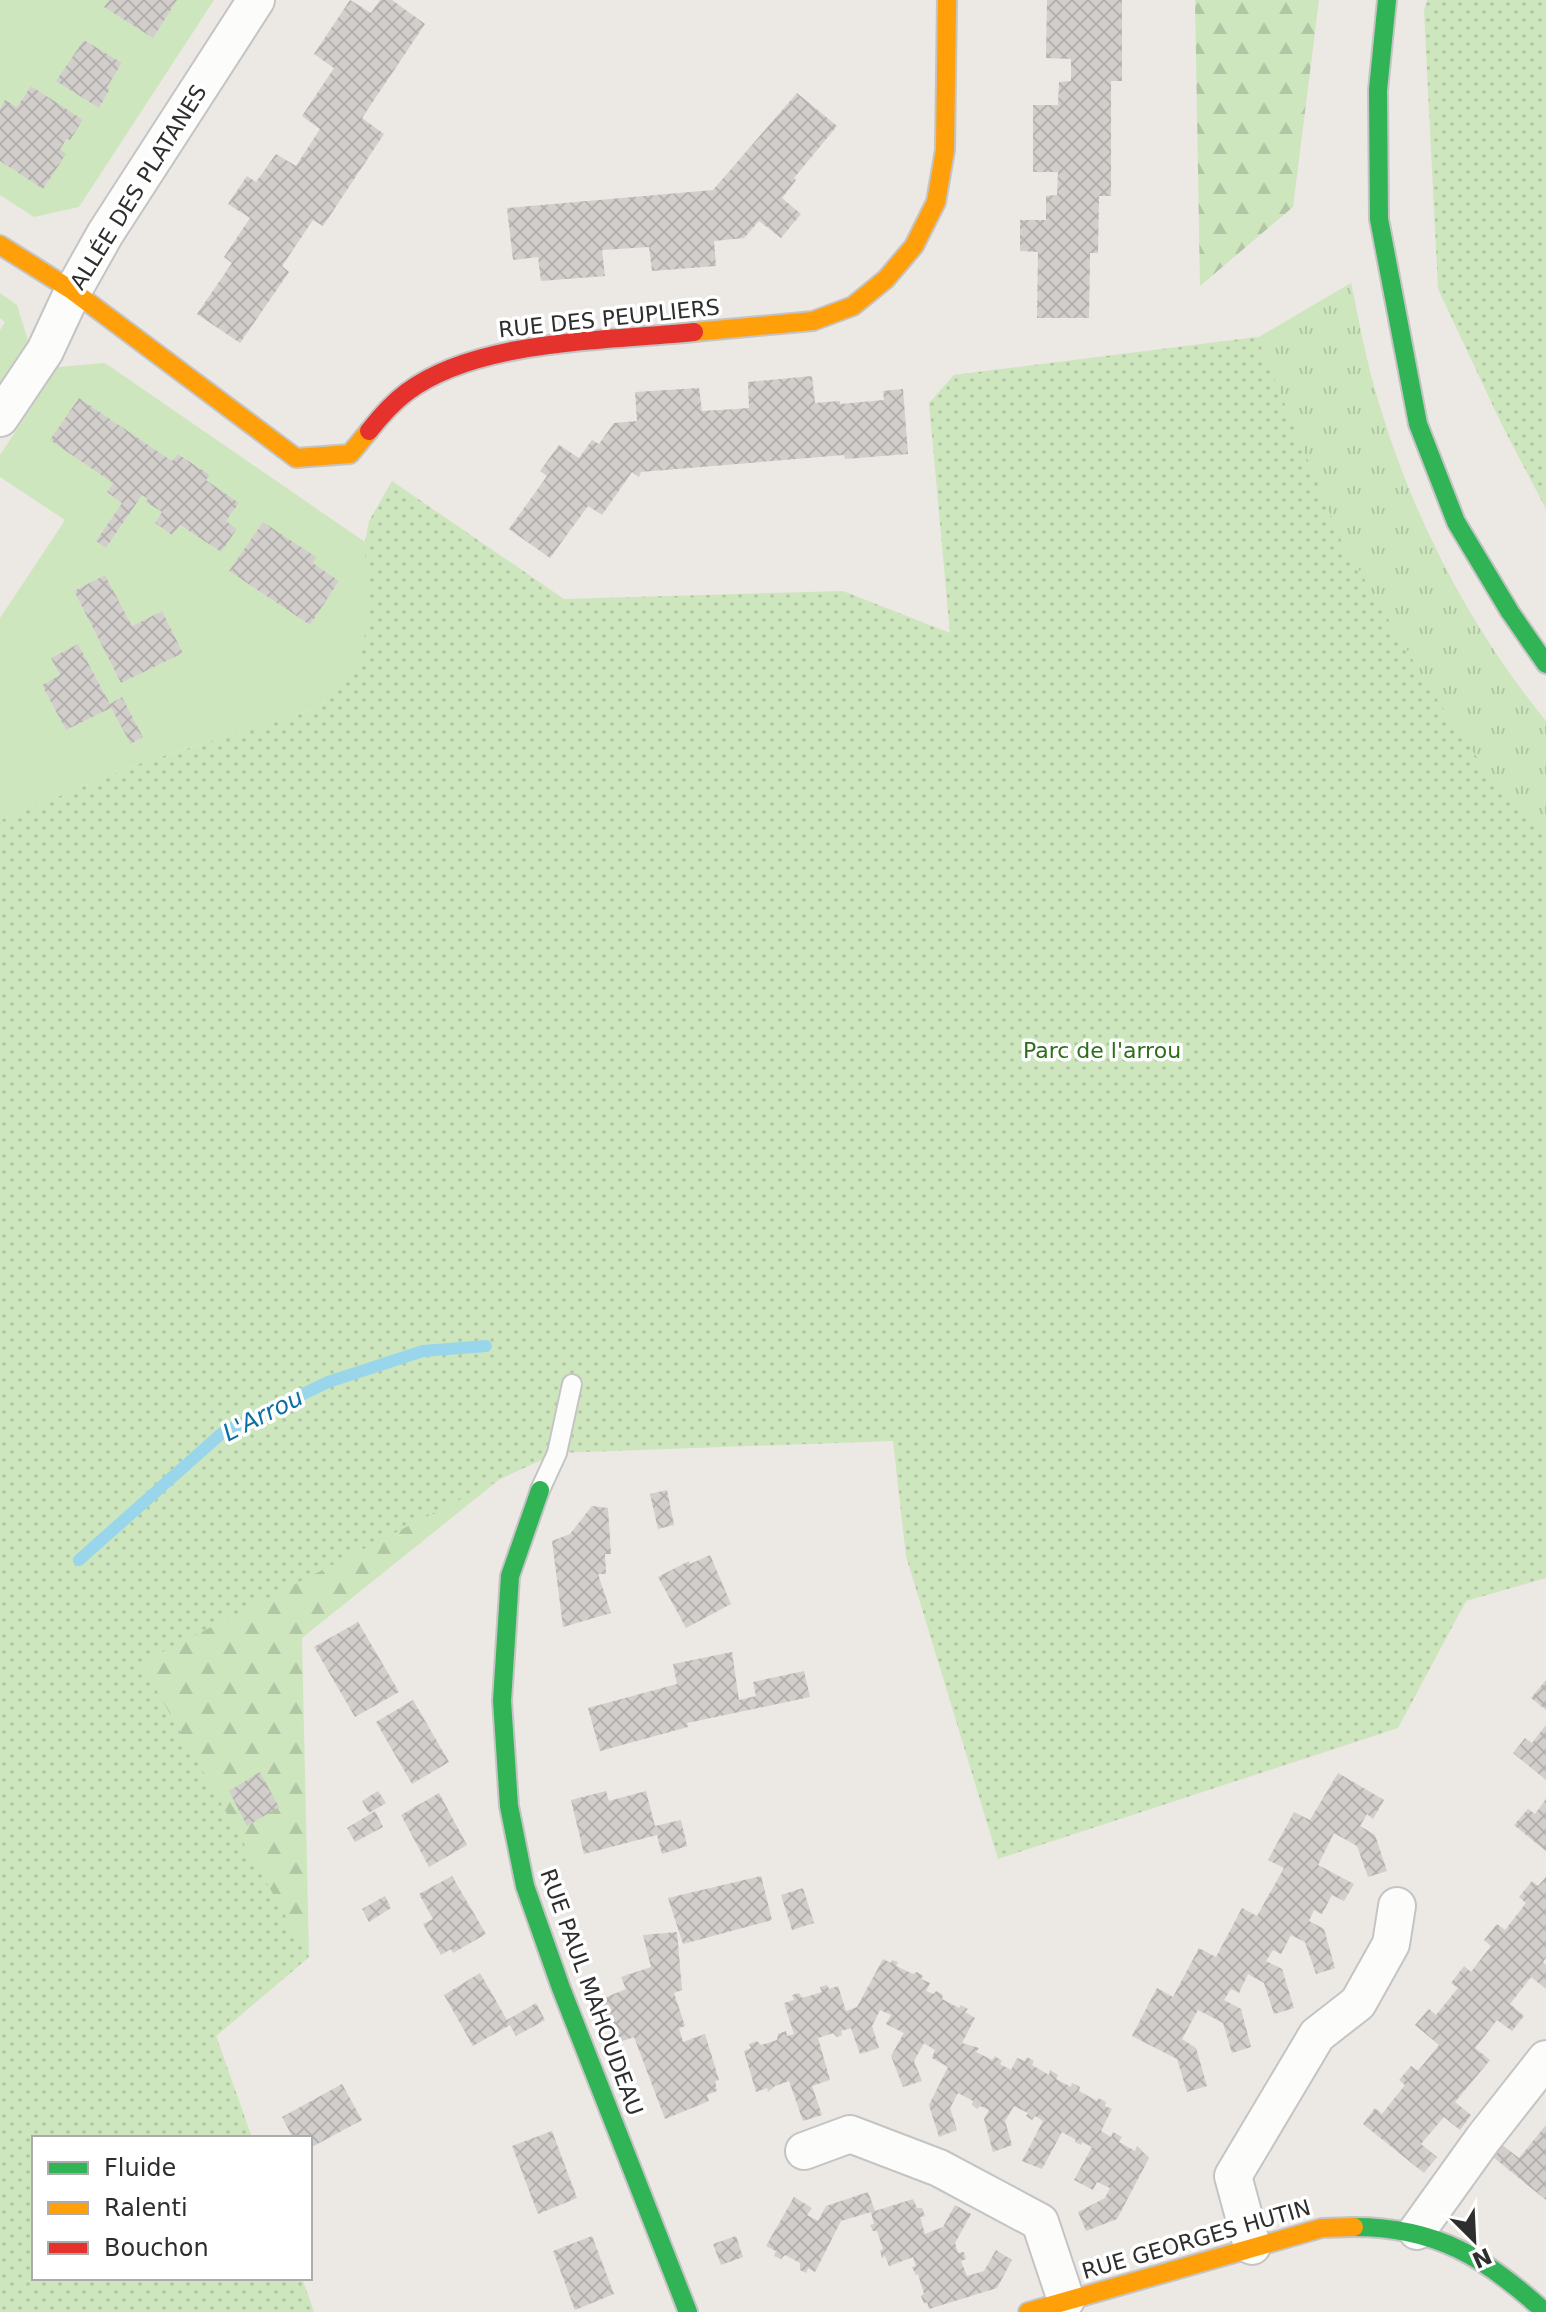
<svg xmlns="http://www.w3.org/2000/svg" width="1546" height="2312" font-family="'DejaVu Sans',sans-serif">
<defs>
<pattern id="grass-tufts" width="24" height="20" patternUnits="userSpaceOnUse" patternTransform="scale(2)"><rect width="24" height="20" fill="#cee6be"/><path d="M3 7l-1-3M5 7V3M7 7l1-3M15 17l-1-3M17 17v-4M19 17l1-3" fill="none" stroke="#b1c6a4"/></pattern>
<pattern id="forest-firs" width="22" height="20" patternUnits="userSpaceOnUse" patternTransform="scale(2)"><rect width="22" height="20" fill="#cee6be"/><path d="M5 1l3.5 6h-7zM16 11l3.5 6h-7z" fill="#b1c6a4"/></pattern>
<pattern id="park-dots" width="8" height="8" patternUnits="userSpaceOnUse" patternTransform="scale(2)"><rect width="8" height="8" fill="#cee6be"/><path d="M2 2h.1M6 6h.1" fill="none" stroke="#b1c6a4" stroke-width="1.8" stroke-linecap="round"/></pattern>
<pattern id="building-cross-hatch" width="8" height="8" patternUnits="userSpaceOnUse" patternTransform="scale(2)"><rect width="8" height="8" fill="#d1cecb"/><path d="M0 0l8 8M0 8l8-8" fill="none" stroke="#b4b1af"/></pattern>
</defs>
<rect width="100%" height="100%" fill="#ece8e4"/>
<path fill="url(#grass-tufts)" d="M 1351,283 C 1357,311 1362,339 1369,367 C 1402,496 1462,618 1546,721 L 1546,1044 L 963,374 L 1257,338 Z"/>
<path fill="url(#forest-firs)" d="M 1195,0 L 1319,0 L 1293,207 L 1200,286 Z
M 500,1479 L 302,1638 L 309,1957 L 216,2036 L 252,2138 L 64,1636 Z"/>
<path fill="url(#park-dots)" d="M 1427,0 L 1546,0 L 1546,509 L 1502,425 L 1438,289 L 1424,11 Z
M 1257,337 L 1341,540 L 1432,692 L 1501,792 L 1546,832 L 1546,1578 L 1466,1601 L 1398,1728 L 998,1859 L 906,1556 L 893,1441 L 557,1453 L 500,1479 L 141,1663 L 309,1957 L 216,2036 L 252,2138 L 34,2138 L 34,2278 L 302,2278 L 314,2312 L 0,2312 L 0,820 L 141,763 L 317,708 L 326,702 L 365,618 L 365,542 L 369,521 L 392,481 L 564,599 L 843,591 L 950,633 L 929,403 L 954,375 Z"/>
<path fill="#cee6be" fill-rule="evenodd" d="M 0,0 L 109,0 L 105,6 L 153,37 L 177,0 L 214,0 L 79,207 L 34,217 L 0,195 L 0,161 L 43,188 L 60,149 L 83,121 L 31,86 L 17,107 L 5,101 L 0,109 ZM 84,40 L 122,63 L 107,87 L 110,89 L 99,108 L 57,81 Z
M 0,293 L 17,305 L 30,347 L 0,391 L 0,330 L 5,322 L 0,318 Z
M 105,363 L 365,542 C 365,573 370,628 361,655 C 354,676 335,696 317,708 L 141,763 L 0,820 L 0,618 L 65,520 L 0,477 L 0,455 L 58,367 ZM 79,398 L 172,461 L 179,454 L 210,475 L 206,480 L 239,503 L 226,521 L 237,529 L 221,552 L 180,525 L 172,535 L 155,523 L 162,512 L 147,502 L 148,499 L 142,495 L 107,547 L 96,541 L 122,503 L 107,492 L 113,483 ZM 263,522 L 315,557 L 313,563 L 339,581 L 310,625 L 229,571 ZM 105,575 L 132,626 L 162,611 L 183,653 L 121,683 L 74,591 ZM 78,644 L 110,704 L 122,697 L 143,737 L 132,744 L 111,708 L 66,730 L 42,685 L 60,675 L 51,658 Z"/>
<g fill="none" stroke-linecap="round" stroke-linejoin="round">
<path stroke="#99d6ec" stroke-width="12" d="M 79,1560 L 222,1433 L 328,1382 L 423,1351 L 486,1346"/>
</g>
<path fill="url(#building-cross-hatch)" d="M 109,0 L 177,0 L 153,38 L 104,7 Z
M 350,0 L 371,13 L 380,0 L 392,0 L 425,24 L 362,118 L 384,134 L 323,226 L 313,220 L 282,266 L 289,272 L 240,343 L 197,314 L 232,263 L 224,257 L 250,218 L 228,204 L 247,176 L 256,182 L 276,154 L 296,166 L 320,129 L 302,116 L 334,68 L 314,54 Z
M 1047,0 L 1122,0 L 1122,81 L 1111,81 L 1111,196 L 1099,196 L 1098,253 L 1090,253 L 1089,318 L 1037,318 L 1038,252 L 1020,251 L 1020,220 L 1046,220 L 1046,196 L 1057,195 L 1058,172 L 1033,172 L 1033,105 L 1058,105 L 1059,82 L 1071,81 L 1071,59 L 1046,58 Z
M 84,40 L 122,63 L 107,87 L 110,89 L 99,108 L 56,81 Z
M 31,86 L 83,120 L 70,140 L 67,139 L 60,149 L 66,154 L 43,189 L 0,161 L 0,109 L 5,100 L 17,107 Z
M 797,93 L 837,126 L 794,178 L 796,180 L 782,198 L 801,214 L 781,238 L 759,221 L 744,238 L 714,241 L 716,266 L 652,271 L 649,247 L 602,250 L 605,276 L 541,281 L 538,257 L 513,260 L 507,208 L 713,190 Z
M 812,376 L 815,403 L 840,401 L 840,404 L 884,400 L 883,391 L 903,389 L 908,454 L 845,459 L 844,455 L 641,472 L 639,477 L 632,472 L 602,515 L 588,506 L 550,558 L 509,529 L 547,476 L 540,471 L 559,445 L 579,458 L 592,440 L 599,444 L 614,423 L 637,421 L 635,392 L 699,388 L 702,411 L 736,409 L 749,408 L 748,382 Z
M 79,398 L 172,461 L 178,454 L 210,475 L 206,480 L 239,503 L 226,521 L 237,529 L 221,552 L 180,525 L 172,535 L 155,523 L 162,512 L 146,502 L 148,499 L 142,495 L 106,548 L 96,541 L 122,503 L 107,492 L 113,483 L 50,440 Z
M 263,522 L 316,557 L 313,563 L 339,581 L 310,625 L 229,571 Z
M 105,575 L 132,626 L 162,611 L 183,653 L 121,683 L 74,591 Z
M 78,644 L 110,704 L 122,697 L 143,737 L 131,744 L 111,708 L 66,730 L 42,685 L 60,675 L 51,658 Z
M 667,1490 L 674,1525 L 658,1529 L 650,1494 Z
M 592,1506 L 608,1508 L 611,1554 L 605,1554 L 606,1574 L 598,1574 L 611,1613 L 563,1627 L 552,1541 L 570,1534 Z
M 710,1555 L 731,1604 L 686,1628 L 658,1577 L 689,1561 L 690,1564 Z
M 358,1622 L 399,1692 L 355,1717 L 314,1647 Z
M 732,1652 L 739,1700 L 756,1696 L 753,1682 L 804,1671 L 810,1697 L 687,1723 L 688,1727 L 600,1751 L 588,1708 L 677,1684 L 673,1664 Z
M 1546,1680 L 1546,1710 L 1531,1698 Z
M 413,1700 L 449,1762 L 412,1784 L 376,1722 Z
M 1546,1725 L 1546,1780 L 1513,1753 L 1525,1738 L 1532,1743 Z
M 260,1772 L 279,1807 L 247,1826 L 229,1791 Z
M 1338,1773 L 1384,1800 L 1373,1819 L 1367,1814 L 1360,1826 L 1375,1835 L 1387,1871 L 1368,1877 L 1357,1846 L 1334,1833 L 1318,1865 L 1354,1884 L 1344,1901 L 1332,1895 L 1322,1914 L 1314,1910 L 1309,1921 L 1324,1929 L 1335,1968 L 1316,1974 L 1305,1942 L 1291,1935 L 1281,1954 L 1273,1950 L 1266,1961 L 1282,1969 L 1294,2008 L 1274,2014 L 1264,1983 L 1248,1974 L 1239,1993 L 1231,1989 L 1224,2000 L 1241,2009 L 1251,2047 L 1232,2053 L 1223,2023 L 1198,2010 L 1182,2039 L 1196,2048 L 1207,2086 L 1187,2092 L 1177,2059 L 1132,2036 L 1157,1988 L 1173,1997 L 1199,1948 L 1216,1957 L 1242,1908 L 1257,1916 L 1284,1868 L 1268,1860 L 1294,1812 L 1310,1820 Z
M 378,1791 L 386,1803 L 369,1813 L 362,1801 Z
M 606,1791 L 609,1801 L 646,1791 L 655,1826 L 681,1820 L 687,1846 L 662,1854 L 657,1835 L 584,1854 L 571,1800 Z
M 439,1793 L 467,1845 L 429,1867 L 401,1815 Z
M 1546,1799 L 1546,1851 L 1514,1825 L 1528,1809 L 1535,1814 Z
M 375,1811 L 383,1827 L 355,1842 L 347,1828 Z
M 452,1876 L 486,1934 L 453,1953 L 451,1949 L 441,1955 L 423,1924 L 433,1919 L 419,1894 Z
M 761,1876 L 772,1920 L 683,1944 L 668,1898 Z
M 1546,1877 L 1546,1958 L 1543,1962 L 1546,1965 L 1546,1989 L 1531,1977 L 1510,2004 L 1524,2016 L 1512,2031 L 1497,2020 L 1475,2048 L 1490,2060 L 1455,2102 L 1471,2115 L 1460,2130 L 1444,2117 L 1421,2144 L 1437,2157 L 1424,2173 L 1363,2124 L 1375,2108 L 1382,2114 L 1405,2085 L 1399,2080 L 1411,2066 L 1418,2071 L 1439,2045 L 1415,2025 L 1429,2009 L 1436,2015 L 1458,1988 L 1451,1983 L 1464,1966 L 1471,1972 L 1491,1946 L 1484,1940 L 1497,1924 L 1505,1930 L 1526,1903 L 1519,1897 L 1532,1881 L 1538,1886 Z
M 803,1888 L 814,1923 L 792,1930 L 781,1895 Z
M 385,1896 L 391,1908 L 369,1922 L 362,1909 Z
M 677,1932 L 682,1990 L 674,1993 L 685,2026 L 679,2028 L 683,2042 L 705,2034 L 719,2080 L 715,2081 L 717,2091 L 707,2095 L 709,2101 L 665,2119 L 634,2037 L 614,2044 L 599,2000 L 626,1989 L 621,1977 L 651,1967 L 643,1935 Z
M 883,1959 L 891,1963 L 892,1960 L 898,1962 L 896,1966 L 913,1974 L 917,1972 L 923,1976 L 921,1979 L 930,1983 L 926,1991 L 934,1994 L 936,1991 L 943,1995 L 942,1999 L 959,2008 L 961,2005 L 968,2009 L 965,2012 L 975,2018 L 962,2043 L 979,2048 L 976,2052 L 992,2060 L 995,2056 L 1002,2061 L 1000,2064 L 1011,2070 L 1017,2058 L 1025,2061 L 1027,2057 L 1034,2061 L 1032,2065 L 1049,2075 L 1050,2070 L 1058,2075 L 1056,2079 L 1071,2087 L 1072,2083 L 1080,2087 L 1079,2091 L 1097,2101 L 1098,2098 L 1106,2102 L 1105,2106 L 1112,2109 L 1101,2131 L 1111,2137 L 1113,2132 L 1122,2137 L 1119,2142 L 1135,2151 L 1137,2146 L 1149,2158 L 1117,2219 L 1086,2231 L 1078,2212 L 1105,2198 L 1110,2188 L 1097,2182 L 1093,2190 L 1074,2180 L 1092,2147 L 1082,2142 L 1081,2145 L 1075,2142 L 1076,2140 L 1062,2132 L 1042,2169 L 1022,2161 L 1043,2121 L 1035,2116 L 1032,2120 L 1026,2116 L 1028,2113 L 1014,2106 L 1005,2121 L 1012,2145 L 993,2152 L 984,2119 L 989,2110 L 980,2106 L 977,2109 L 972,2105 L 973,2101 L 958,2093 L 950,2108 L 957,2130 L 939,2137 L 929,2105 L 948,2067 L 932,2058 L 935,2050 L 924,2043 L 914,2061 L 922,2081 L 903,2087 L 891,2056 L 904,2033 L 886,2024 L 891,2015 L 880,2010 L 872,2026 L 879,2048 L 860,2054 L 851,2028 L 841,2031 L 842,2035 L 837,2037 L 833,2033 L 818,2038 L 830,2080 L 812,2086 L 822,2115 L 803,2121 L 789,2081 L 775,2086 L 768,2092 L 767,2088 L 756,2092 L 744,2051 L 751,2048 L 749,2044 L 757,2041 L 761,2045 L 777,2040 L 778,2034 L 786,2031 L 787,2036 L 794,2034 L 784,2003 L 794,2000 L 792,1995 L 799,1993 L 802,1998 L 822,1992 L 820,1987 L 827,1985 L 829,1989 L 838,1986 L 846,2011 L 857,2007 Z
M 480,1973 L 507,2020 L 536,2003 L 545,2020 L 516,2036 L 510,2025 L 473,2046 L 444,1995 Z
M 342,2084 L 362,2120 L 310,2148 L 310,2138 L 293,2138 L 282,2117 Z
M 1546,2125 L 1546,2200 L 1493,2157 L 1502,2145 L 1519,2158 Z
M 552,2131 L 577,2198 L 538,2214 L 512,2146 Z
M 868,2192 L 875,2211 L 913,2199 L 917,2208 L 922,2208 L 925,2216 L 920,2217 L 925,2234 L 943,2227 L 955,2205 L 971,2214 L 955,2243 L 958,2253 L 964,2252 L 966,2259 L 961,2261 L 967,2276 L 984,2271 L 996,2250 L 1012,2260 L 997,2288 L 929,2309 L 927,2302 L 924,2304 L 921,2296 L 924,2294 L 918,2274 L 916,2275 L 912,2267 L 916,2266 L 913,2257 L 889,2266 L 885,2256 L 882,2258 L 880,2251 L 883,2249 L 877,2231 L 873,2231 L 870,2225 L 874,2224 L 871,2212 L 841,2221 L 815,2272 L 808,2268 L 806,2273 L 800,2270 L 800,2263 L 785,2255 L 781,2259 L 774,2256 L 776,2251 L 766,2246 L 794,2197 L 812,2208 L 807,2215 L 818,2221 L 826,2206 Z
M 592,2236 L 614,2294 L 575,2310 L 553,2251 Z
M 736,2236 L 743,2257 L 721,2265 L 713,2244 Z"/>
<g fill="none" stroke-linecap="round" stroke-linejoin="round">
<defs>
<path id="lane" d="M 540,1490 L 557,1453 L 572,1384"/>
<path id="street" d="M 0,418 L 45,351 L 73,291 L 105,234 L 256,0
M 804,2151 L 850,2134 L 939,2168 L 1040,2222 L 1066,2300
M 1417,2231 L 1483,2139 L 1546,2059
M 1252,2246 L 1233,2176 L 1317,2035 L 1358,2003 L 1391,1944 L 1397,1906"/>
<path id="fast" d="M 1387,0 L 1378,90 L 1379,219 L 1418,424 L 1456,522 L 1510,612 L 1546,664
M 540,1490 L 510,1576 L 502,1701 L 509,1806 L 525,1886 L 561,1988 L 688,2312
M 1354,2227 C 1437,2227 1486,2258 1545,2312"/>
<path id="slow" d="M 0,245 L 73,291 L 296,458 L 350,454 L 369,431
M 694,332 L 813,321 L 853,306 L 886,279 L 914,246 L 936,202 L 945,150 L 947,0
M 1028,2312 L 1322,2228 L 1354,2227"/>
<path id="jam" d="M 369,431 C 380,417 392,403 407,392 C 478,339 608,341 694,332"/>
</defs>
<use href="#lane" stroke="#c5c4c5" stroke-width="22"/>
<use href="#street" stroke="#c5c4c5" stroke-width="40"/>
<use href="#fast" stroke="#c5c4c5" stroke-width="22"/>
<use href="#slow" stroke="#c5c4c5" stroke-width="22"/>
<use href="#jam" stroke="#c5c4c5" stroke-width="22"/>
<use href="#lane" stroke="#fcfcfb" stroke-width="18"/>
<use href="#street" stroke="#fcfcfb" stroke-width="36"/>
<use href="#fast" stroke="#30b455" stroke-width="18"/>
<use href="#slow" stroke="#ff9f0a" stroke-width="18"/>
<use href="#jam" stroke="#e5322d" stroke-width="18"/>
</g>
<g text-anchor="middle" stroke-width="7" stroke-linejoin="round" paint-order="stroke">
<g font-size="22" fill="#2e2e2e" stroke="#fff">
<text transform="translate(138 187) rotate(-58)" y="8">ALLÉE DES PLATANES</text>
<text transform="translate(609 318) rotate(-6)" y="8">RUE DES PEUPLIERS</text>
<text transform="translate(592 1992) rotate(70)" y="8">RUE PAUL MAHOUDEAU</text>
<text transform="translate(1196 2239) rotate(-16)" y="8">RUE GEORGES HUTIN</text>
</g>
<g font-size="22" fill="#2c6e1b" stroke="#fff">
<text x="1102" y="1058">Parc de l'arrou</text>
</g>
<g font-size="24" font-style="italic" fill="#0d6fa3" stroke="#fff">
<text transform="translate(263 1415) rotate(-27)" y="8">L'Arrou</text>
</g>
</g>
<rect x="32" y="2136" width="280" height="144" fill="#ffffff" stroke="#ababab" stroke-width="2"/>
<rect x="48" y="2162" width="40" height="12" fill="#30b455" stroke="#ababab" stroke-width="2"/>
<text x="104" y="2176" font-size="24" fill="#2e2e2e">Fluide</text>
<rect x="48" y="2202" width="40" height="12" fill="#ff9f0a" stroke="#ababab" stroke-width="2"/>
<text x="104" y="2216" font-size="24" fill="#2e2e2e">Ralenti</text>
<rect x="48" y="2242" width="40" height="12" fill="#e5322d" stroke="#ababab" stroke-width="2"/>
<text x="104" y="2256" font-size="24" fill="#2e2e2e">Bouchon</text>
<g transform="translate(1474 2240) rotate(156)" stroke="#ffffff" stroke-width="6" paint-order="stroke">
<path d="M0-6L14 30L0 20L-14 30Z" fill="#2e2e2e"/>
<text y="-12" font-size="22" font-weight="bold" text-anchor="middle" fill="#2e2e2e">N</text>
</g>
</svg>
